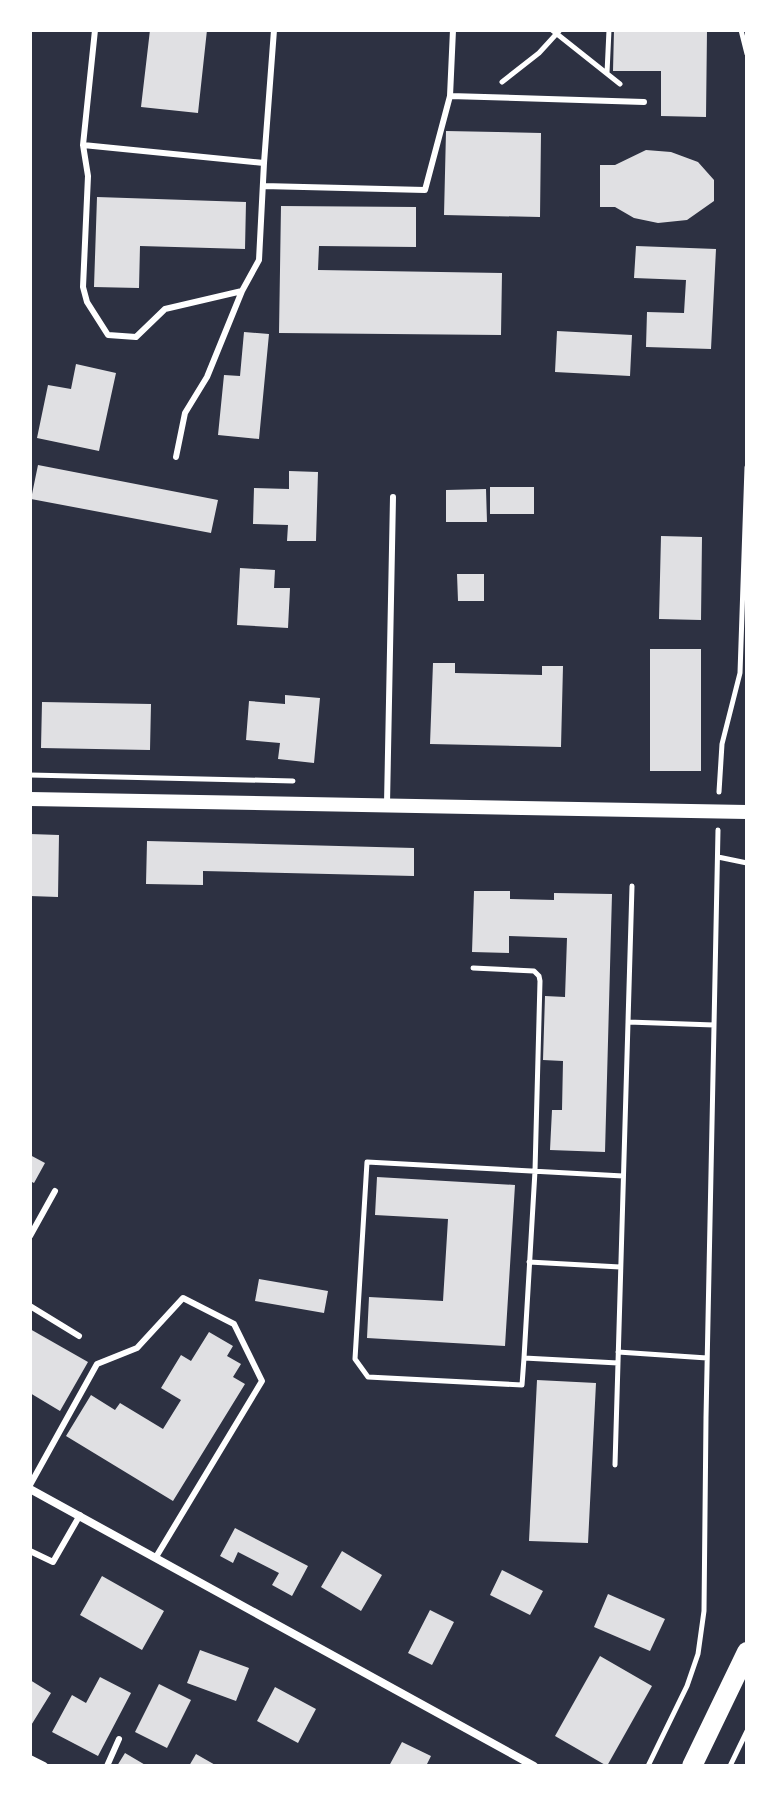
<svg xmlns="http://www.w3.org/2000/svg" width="777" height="1796" font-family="'PT Sans Narrow',sans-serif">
<rect width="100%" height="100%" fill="#2d3142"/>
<path fill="#e0e0e3" d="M 150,30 L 207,30 L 198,113 L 141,107 Z
M 614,30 L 707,30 L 706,117 L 661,116 L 661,71 L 613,71 Z
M 446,131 L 541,133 L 540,217 L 444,215 Z
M 646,150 L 671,152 L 698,162 L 714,180 L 714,201 L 687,220 L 658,223 L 634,218 L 615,207 L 600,207 L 600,165 L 615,165 Z
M 97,197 L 246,202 L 245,249 L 140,246 L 139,288 L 94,287 Z
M 281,206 L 416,207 L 416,247 L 319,246 L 318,270 L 502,273 L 501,335 L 279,333 Z
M 636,246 L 716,249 L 711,349 L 646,347 L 647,312 L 684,313 L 686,280 L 634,278 Z
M 557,331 L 632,335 L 630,376 L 555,372 Z
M 244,332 L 269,334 L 259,439 L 218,435 L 224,375 L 240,376 Z
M 76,364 L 116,373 L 99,451 L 37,438 L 48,385 L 71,389 Z
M 38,465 L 218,500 L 211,533 L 31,499 Z
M 289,471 L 318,472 L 316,541 L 287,541 L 288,525 L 253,524 L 254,488 L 289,489 Z
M 490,487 L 534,487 L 534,514 L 490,514 Z
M 486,489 L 487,522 L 446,522 L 446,490 Z
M 661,536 L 702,537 L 701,620 L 659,619 Z
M 240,568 L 275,570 L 274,588 L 290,588 L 288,628 L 237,625 Z
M 457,574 L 484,574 L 484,601 L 458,601 Z
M 650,649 L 701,649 L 701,771 L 650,771 Z
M 433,663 L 455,663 L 455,673 L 542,675 L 542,666 L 563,666 L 561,747 L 430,744 Z
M 285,695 L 320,698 L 314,763 L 278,759 L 280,743 L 246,740 L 249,701 L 285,704 Z
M 42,702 L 151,704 L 150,750 L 41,748 Z
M 30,834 L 59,835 L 58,897 L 30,896 Z
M 147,841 L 414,848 L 414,876 L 203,871 L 203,885 L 146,884 Z
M 474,891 L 510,891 L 510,899 L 554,900 L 554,893 L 612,894 L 605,1152 L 550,1150 L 552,1110 L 562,1110 L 563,1061 L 543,1060 L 545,996 L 565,997 L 567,938 L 509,936 L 509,953 L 472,952 Z
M 30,1155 L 45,1163 L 34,1183 L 30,1181 Z
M 377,1177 L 515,1185 L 505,1346 L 367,1338 L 369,1297 L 443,1301 L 448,1219 L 375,1215 Z
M 259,1279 L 328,1291 L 324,1313 L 255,1301 Z
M 30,1329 L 88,1362 L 60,1411 L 30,1393 Z
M 209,1332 L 233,1346 L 227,1356 L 241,1364 L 233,1377 L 245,1384 L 173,1501 L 66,1436 L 91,1395 L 115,1410 L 120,1403 L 163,1429 L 181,1400 L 161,1388 L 181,1355 L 191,1361 Z
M 537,1380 L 596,1383 L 588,1543 L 529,1541 Z
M 235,1528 L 308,1566 L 292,1596 L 272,1585 L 279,1573 L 238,1552 L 233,1563 L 220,1556 Z
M 342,1551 L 382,1575 L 361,1611 L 321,1587 Z
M 502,1570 L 543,1591 L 530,1615 L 490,1595 Z
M 102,1576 L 164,1611 L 142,1650 L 80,1615 Z
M 608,1594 L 665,1619 L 650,1651 L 594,1627 Z
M 430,1610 L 454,1622 L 432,1665 L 408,1653 Z
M 200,1650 L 249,1668 L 236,1701 L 187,1683 Z
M 600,1656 L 652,1686 L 607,1766 L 555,1736 Z
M 100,1677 L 131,1693 L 98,1756 L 52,1732 L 72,1695 L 86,1703 Z
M 30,1680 L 51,1693 L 30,1727 Z
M 159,1684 L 191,1700 L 167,1748 L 135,1732 Z
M 275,1687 L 316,1709 L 298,1743 L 257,1721 Z
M 402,1742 L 431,1756 L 426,1766 L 389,1766 Z
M 125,1753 L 147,1766 L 117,1766 Z
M 196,1754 L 217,1766 L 189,1766 Z"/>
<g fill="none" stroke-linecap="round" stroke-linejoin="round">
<path stroke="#fff" stroke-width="5" d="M 552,30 L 620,84
M 741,30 L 747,54
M 607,73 L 609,30
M 502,82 L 539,53 L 560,30
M 30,775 L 293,781
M 719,792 L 722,744 L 740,673 L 747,467
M 718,857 L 747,863
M 473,968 L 534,971 L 539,976 L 540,981 L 535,1171 L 524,1358 L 618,1363
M 628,1022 L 714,1025
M 529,1262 L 620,1267
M 618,1352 L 707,1358
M 524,1358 L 522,1385 L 368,1377 L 355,1359 L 367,1162 L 623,1176
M 615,1465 L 632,886
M 648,1766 L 687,1686 L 698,1654 L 704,1611 L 706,1418 L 718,830
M 730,1766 L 747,1731"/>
<path stroke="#fff" stroke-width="6" d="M 95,30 L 83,145 L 264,163 L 274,30
M 450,96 L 453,30
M 83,145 L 88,176 L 83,287 L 87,302 L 108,335 L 136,337 L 165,309 L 242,291 L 259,260 L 264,163
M 263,186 L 425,190 L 450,96 L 644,102
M 176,457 L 185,413 L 207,377 L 242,291
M 387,804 L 393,497
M 30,1236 L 55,1191
M 30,1306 L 79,1336
M 30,1485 L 97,1364 L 137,1348 L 183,1298 L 234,1324 L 262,1381 L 156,1557
M 30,1551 L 53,1562 L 80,1515
M 107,1766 L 119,1739"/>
<path stroke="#fff" stroke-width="8" d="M 30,1489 L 534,1766
M 30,1759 L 44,1766"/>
<path stroke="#fff" stroke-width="14" d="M 30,799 L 747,812"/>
<path stroke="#fff" stroke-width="20" d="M 692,1766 L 747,1652"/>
</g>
<rect width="777" height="1796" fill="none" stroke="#ffffff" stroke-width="64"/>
</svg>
